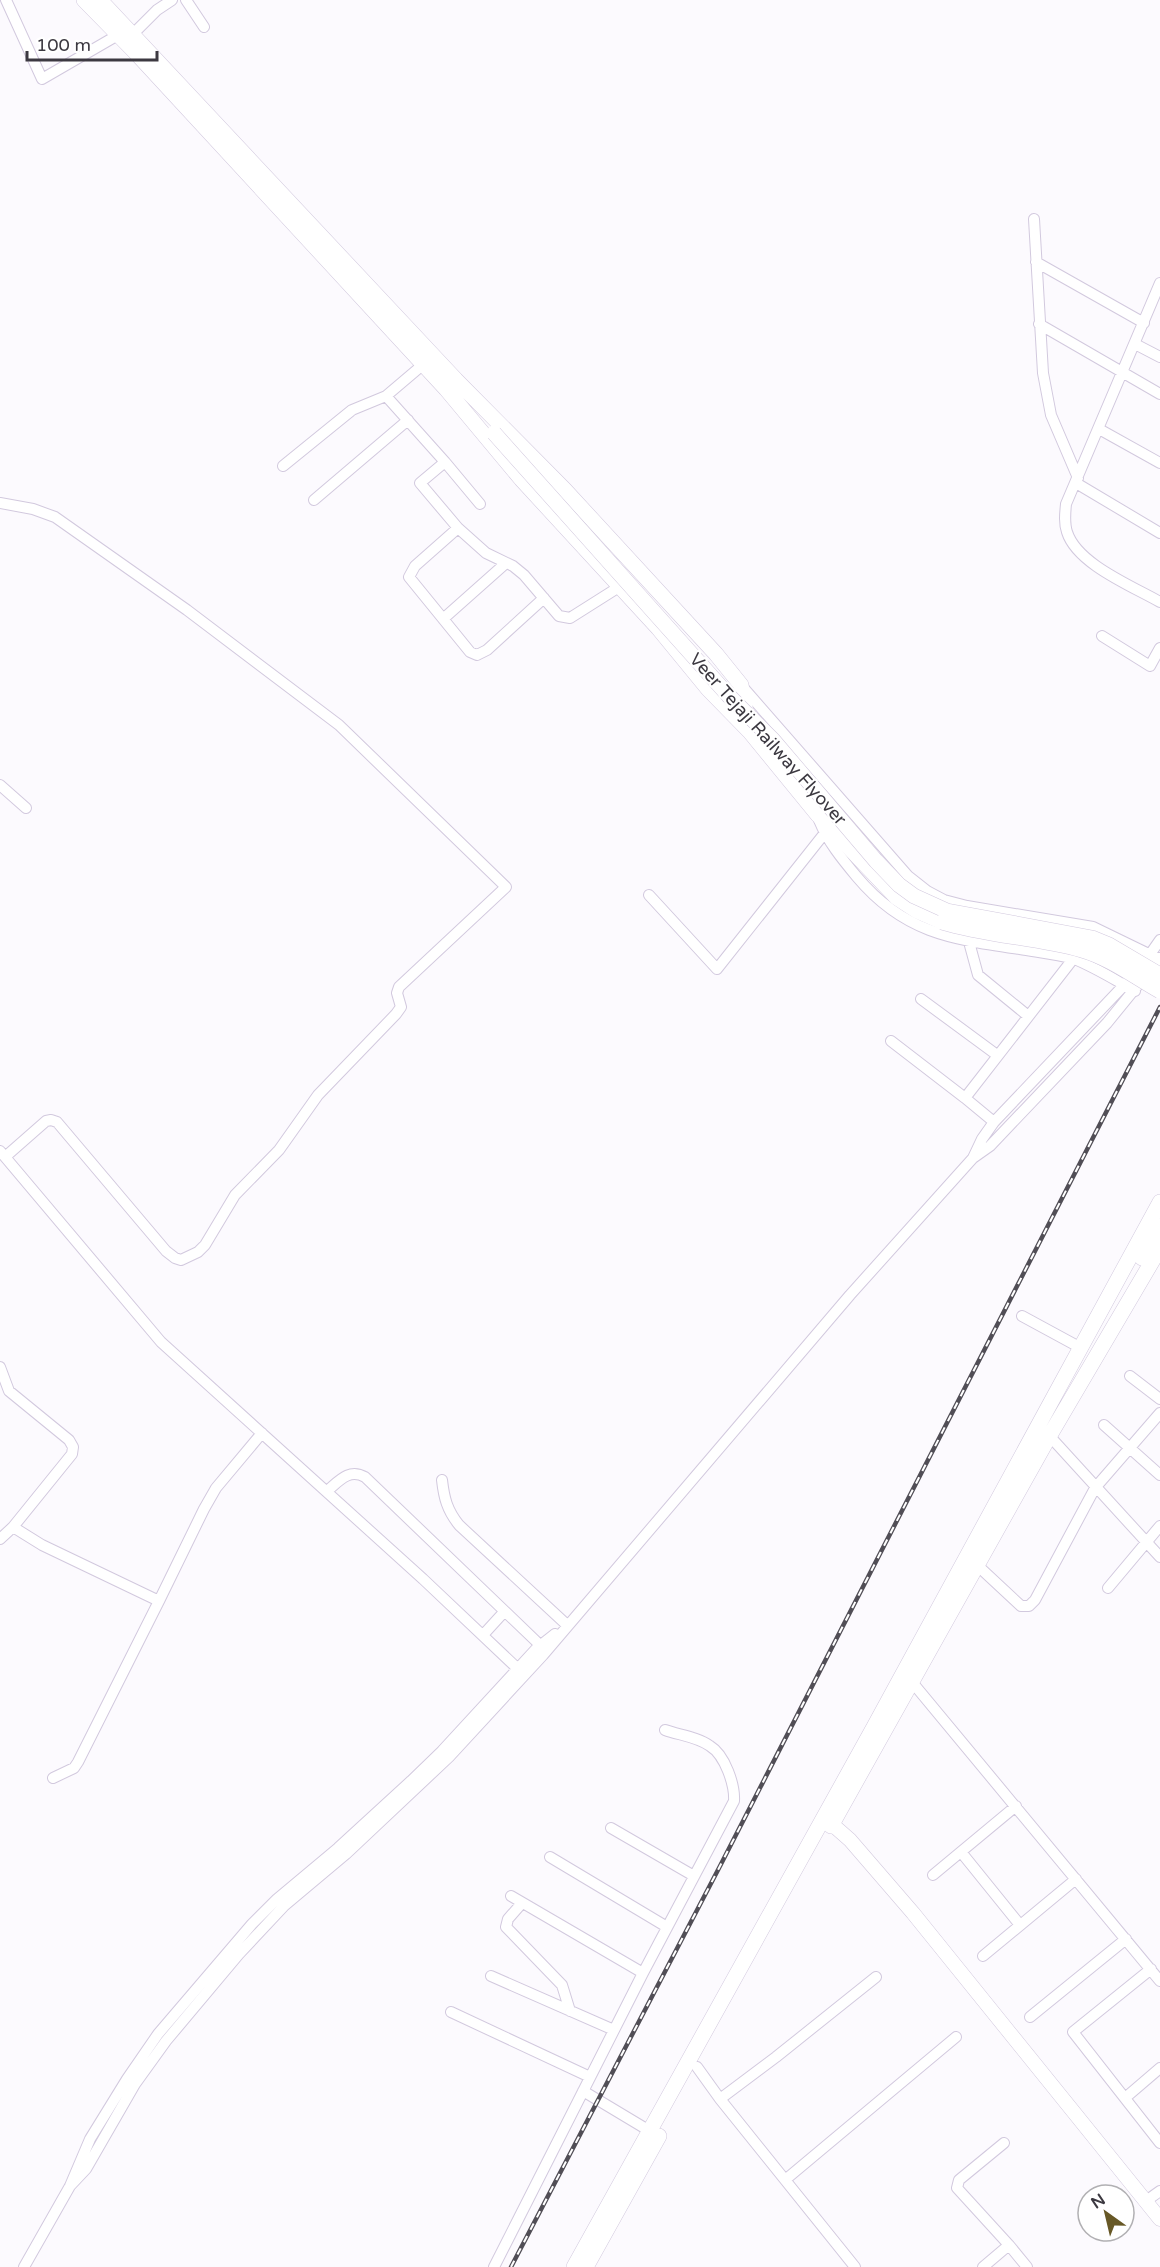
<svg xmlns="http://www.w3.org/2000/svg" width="1160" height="2267" font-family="'Varela Round',sans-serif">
<rect width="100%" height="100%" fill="#fcfafe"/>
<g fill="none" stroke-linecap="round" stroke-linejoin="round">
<defs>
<path id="street" d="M 6,0 L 42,79 L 118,35
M 186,0 L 204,27
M 133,34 L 157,10 L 172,0
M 1034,219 L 1043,373 L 1051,415 L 1078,478
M 1036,262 L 1144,323
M 1160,283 L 1066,504 C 1065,514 1064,523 1067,532 C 1077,564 1132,586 1160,602
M 1039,324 L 1160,394
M 1135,344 L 1160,357
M 386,396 L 445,462 L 420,483 L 458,528 L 486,553 L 513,566 L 524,575 L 559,616 L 570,618 L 619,587
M 1099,429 L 1160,463
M 445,462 L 480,504
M 283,466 L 352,410 L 386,396 L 419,368
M 1076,483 L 1160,533
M 314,500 L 408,420
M 0,503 L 33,509 L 55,517 L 187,610 L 339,725 L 506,887 L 399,987 L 397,993 L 401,1007 L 396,1014 L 318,1095 L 279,1150 L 235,1195 L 205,1245 L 198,1252 L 181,1260 L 175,1258 L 166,1251 L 57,1122 L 51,1120 L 46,1121 L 5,1157
M 458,528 L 415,566 L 409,577 L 470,652 L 477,655 L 487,650 L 544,598
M 443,619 L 506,563
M 1102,636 L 1150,666 L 1160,648
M 741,685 L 908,876 L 927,891 L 944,900 L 967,906 L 1093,927 L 1159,959
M 0,785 L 26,808
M 819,820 C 828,842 842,859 857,877 C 904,933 951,939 1020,949 C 1037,952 1057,954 1074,959 C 1095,967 1115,980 1135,991
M 649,895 L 717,969 L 824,834
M 969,942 L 978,975 L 1027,1015
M 1146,960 L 1160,940
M 921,999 L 997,1055
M 891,1041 L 965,1098
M 994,1122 L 965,1098 L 1073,959
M 0,1151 L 161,1342 L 423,1579 L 517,1668
M 973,1158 L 982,1139 L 994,1122 L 1128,981
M 1022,1316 L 1081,1348
M 0,1367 L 9,1391 L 69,1440 L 73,1447 L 72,1454 L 13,1527 L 42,1545 L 159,1601 L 204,1509 L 216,1488 L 262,1433
M 1130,1376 L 1160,1399
M 1104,1425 L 1160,1475
M 1045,1431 L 1160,1557
M 442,1480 C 444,1498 447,1510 459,1525 L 567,1625
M 327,1491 C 339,1481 349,1468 365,1477 L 540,1645
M 0,1539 L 13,1527
M 977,1565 L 1021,1606 L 1029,1606 L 1035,1600 L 1095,1488 L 1160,1413
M 1108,1588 L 1160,1526
M 483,1635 L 504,1612
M 912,1682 L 1160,1981
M 53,1778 L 74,1768 L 78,1762 L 159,1601
M 611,1828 L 694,1876
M 961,1852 L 1020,1925
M 550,1857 L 667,1927
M 933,1875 L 1016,1806
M 511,1896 L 643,1973
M 522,1903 L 508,1919 L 506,1927 L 562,1985 L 570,2011
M 983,1956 L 1076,1879
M 1151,1969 L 1073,2032 L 1160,2143
M 491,1976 L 614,2030
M 451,2012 L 590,2077
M 1030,2017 L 1126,1939
M 697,2067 L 720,2099 L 855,2267
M 583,2091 L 653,2133
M 1125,2098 L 1160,2068
M 720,2099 L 776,2057 L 876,1977
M 785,2180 L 956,2037
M 70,2186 L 86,2169 L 135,2084 L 166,2041 L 239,1954 L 284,1906 L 346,1854 L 449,1757 L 543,1655 L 850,1295 L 973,1158 L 990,1146 L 1107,1023 L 1160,958
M 1146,2201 L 1160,2191
M 1009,2245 L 1027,2267
M 24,2267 L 70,2186 L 90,2139 L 127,2079 L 158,2034 L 252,1924 L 277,1899 L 338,1848 L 411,1781 L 442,1751 L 536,1649 L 555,1634
M 494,2267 L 643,1973 L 734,1801 C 735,1785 725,1755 710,1746 C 698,1737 679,1735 665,1730
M 983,2267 L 1009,2245 L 957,2188 L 959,2180 L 1004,2143"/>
<path id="secondary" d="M 825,1818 L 850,1840 L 913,1913 L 1160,2219"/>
<path id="primary" d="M 84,0 L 137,54 L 446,389 L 521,479 L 658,628 L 708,689 L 750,732 L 817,814 L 897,898 L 917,911 L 942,922
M 100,0 L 456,380 L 565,490 L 716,654 L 741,685 L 747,718
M 1142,1258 L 1160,1226
M 831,1826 L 1050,1435 L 1160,1248
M 574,2267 L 874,1727 L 1160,1202
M 586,2267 L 659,2136"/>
</defs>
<use href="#street" stroke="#d2c9de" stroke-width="12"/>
<use href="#secondary" stroke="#d2c9de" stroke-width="15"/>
<use href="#primary" stroke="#d2c9de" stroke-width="16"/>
<use href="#street" stroke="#fff" stroke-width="10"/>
<use href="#secondary" stroke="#fff" stroke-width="14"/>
<use href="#primary" stroke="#fff" stroke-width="15"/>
<defs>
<path id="rail" d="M 511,2267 L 719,1868 L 1160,1007"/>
</defs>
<use href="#rail" stroke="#514e56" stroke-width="4.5"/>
<use href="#rail" stroke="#fff" stroke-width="2" stroke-dasharray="7" stroke-linecap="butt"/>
<defs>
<path id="primary-bridge" d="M 494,433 L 728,695 L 773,740 L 876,861 L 899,885 L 914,896 L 947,911 L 1092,938 L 1109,945 L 1160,975
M 942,922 C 988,936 1036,937 1082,950 C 1110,958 1135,977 1160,991"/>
</defs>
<use href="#primary-bridge" stroke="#d2c9de" stroke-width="16" stroke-linecap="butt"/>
<use href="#primary-bridge" stroke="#fff" stroke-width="15"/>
</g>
<g text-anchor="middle" stroke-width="4.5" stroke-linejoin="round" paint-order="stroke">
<g font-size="18" fill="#3c3941" stroke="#fff">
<text transform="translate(768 739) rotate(48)" y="6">Veer Tejaji Railway Flyover</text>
</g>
</g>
<g transform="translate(1106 2213) rotate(326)"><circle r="28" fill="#ffffff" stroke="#b1b0b3" stroke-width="1.5"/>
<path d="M0-4.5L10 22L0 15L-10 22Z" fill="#675826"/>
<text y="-9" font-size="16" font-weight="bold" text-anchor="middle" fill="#3c3941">N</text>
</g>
<path d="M27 51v9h130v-9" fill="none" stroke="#3c3941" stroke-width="3"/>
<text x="36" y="51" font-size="18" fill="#3c3941" stroke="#ffffff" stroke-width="4.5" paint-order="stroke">100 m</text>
</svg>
